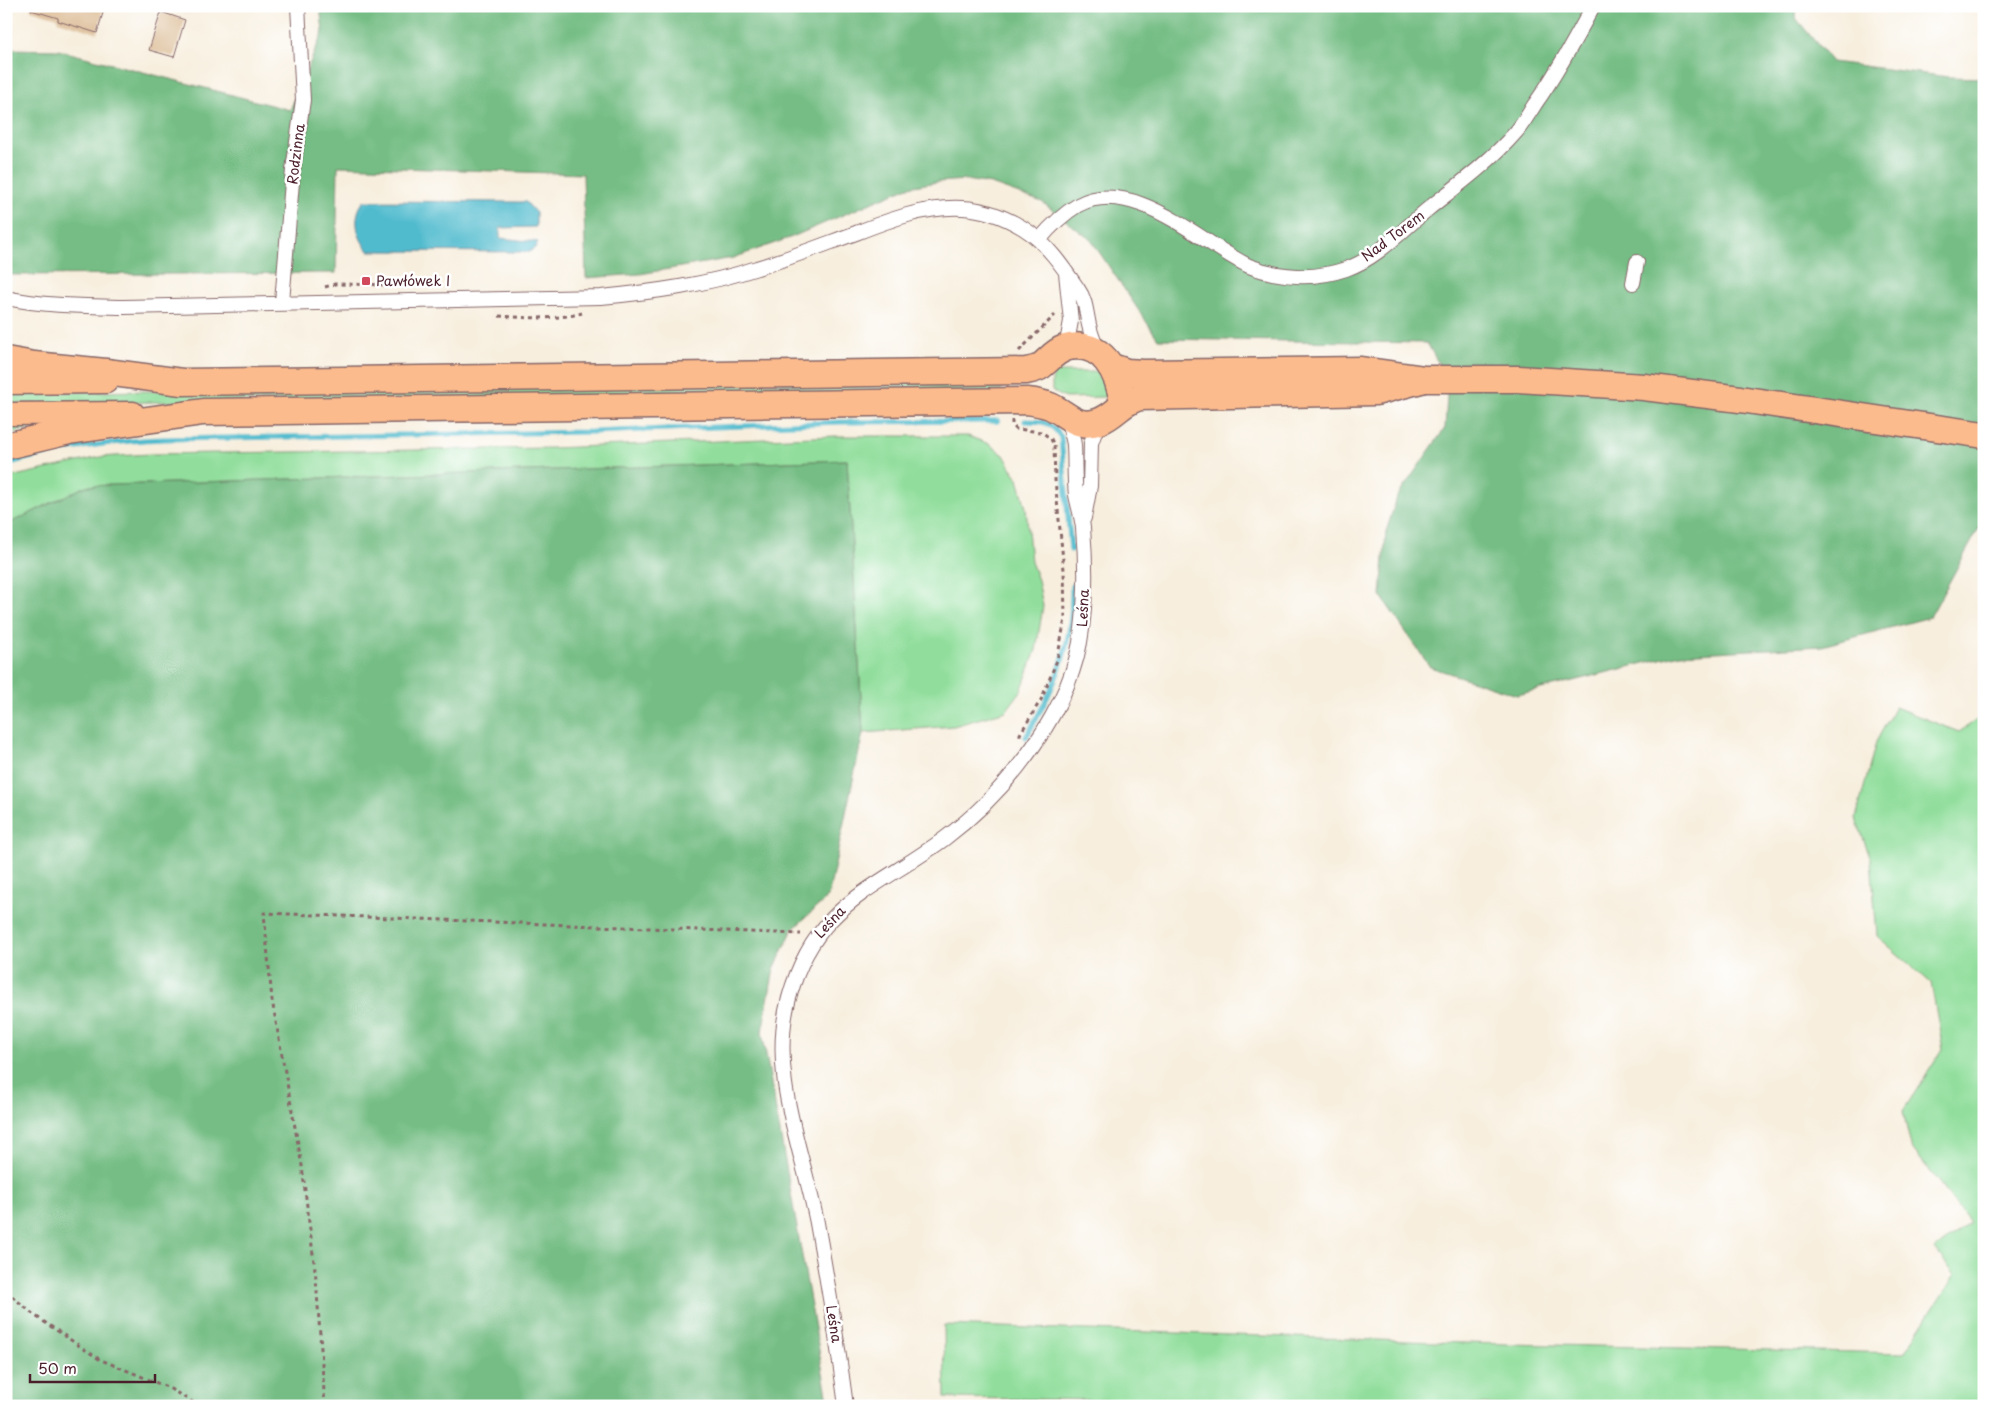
<svg xmlns="http://www.w3.org/2000/svg" width="1990" height="1412" font-family="'Playpen Sans',sans-serif">
<rect width="100%" height="100%" fill="#fff"/>
<filter id="ink" filterUnits="userSpaceOnUse"><feTurbulence type="fractalNoise" baseFrequency=".02" numOctaves="2"/><feDisplacementMap in="SourceGraphic" scale="10" xChannelSelector="R" yChannelSelector="G"/><feConvolveMatrix kernelMatrix="1 2 1 2 8 2 1 2 1" color-interpolation-filters="sRGB"/></filter>
<filter id="wash" filterUnits="userSpaceOnUse"><feTurbulence type="fractalNoise" baseFrequency=".0096" numOctaves="4" result="noise"/><feDisplacementMap in="SourceGraphic" scale="20" xChannelSelector="R" yChannelSelector="G"/><feGaussianBlur stdDeviation="1.12" result="paint"/><feColorMatrix in="noise" values="0 0 0 0 0 0 0 0 0 0 0 0 0 0 0 0 0 1.4 0 .05"/><feComposite in="paint" operator="in"/></filter>
<g filter="url(#wash)">
<rect width="100%" height="100%" fill="#f7eedd"/>
<path fill="#91de9c" stroke="#6e7e64" d="M 1055,372 L 1099,372 L 1111,391 L 1108,397 L 1065,398 L 1052,391 L 1052,380 Z
M 1001,380 L 1001,391 L 6,404 L 6,393 Z
M 31,424 L 30,428 L 6,435 L 6,425 Z
M 837,436 L 968,436 L 989,444 L 1004,455 L 1018,479 L 1026,508 L 1031,562 L 1038,580 L 1043,606 L 1036,650 L 1021,691 L 1006,711 L 954,726 L 863,733 L 847,460 L 86,486 L 6,525 L 6,478 L 100,457 L 151,454 L 552,448 Z
M 1895,707 L 1959,732 L 1984,715 L 1984,1406 L 1577,1406 L 945,1398 L 944,1325 L 1465,1343 L 1904,1353 L 1955,1275 L 1935,1249 L 1970,1222 L 1911,1147 L 1903,1111 L 1943,1049 L 1931,983 L 1877,936 L 1871,860 L 1856,818 L 1876,742 Z"/>
<path fill="#74bd84" stroke="#5f6e58" d="M 320,6 L 1796,6 L 1795,17 L 1832,62 L 1949,77 L 1984,78 L 1984,519 L 1930,617 L 1822,646 L 1680,654 L 1517,695 L 1430,667 L 1381,596 L 1386,532 L 1397,497 L 1445,428 L 1448,380 L 1427,343 L 1158,339 L 1091,240 L 1042,202 L 991,184 L 966,180 L 937,182 L 908,187 L 792,237 L 733,258 L 640,274 L 586,278 L 583,174 L 338,166 L 336,273 L 6,275 L 6,49 L 58,50 L 290,110 L 323,32 Z
M 847,460 L 863,733 L 828,897 L 793,929 L 774,969 L 762,1032 L 829,1406 L 6,1406 L 6,525 L 86,486 Z"/>
<path fill="#51bbce" stroke="#4e6d7c" d="M 364,201 L 526,202 L 536,213 L 536,227 L 500,228 L 500,238 L 538,242 L 535,248 L 529,252 L 369,251 C 356,238 352,215 364,201 Z"/>
<g fill="none" stroke-linecap="round" stroke-linejoin="round">
<path stroke="#51bbce" stroke-width="5" d="M 1025,421 C 1043,421 1050,421 1061,437 L 1071,550
M 6,464 C 58,449 111,441 164,439 L 592,432 L 840,422 L 998,421
M 1026,737 C 1055,687 1074,646 1072,586"/>
</g>
<g id="blocks">
<path fill="#ddbe98" d="M 31,6 L 105,6 L 97,33 L 58,21 L 58,18 L 31,10 Z
M 161,12 L 185,20 L 174,57 L 149,50 Z"/>
</g>
</g>
<g filter="url(#ink)">
<use href="#blocks" fill-opacity="0" stroke="#876769" stroke-width="1"/>
<g fill="none" stroke-linecap="round" stroke-linejoin="round">
<defs>
<path id="street" d="M 1039,240 C 1050,227 1063,214 1078,205 C 1133,175 1202,244 1249,266 C 1264,272 1281,275 1297,276 C 1312,277 1331,274 1346,269 C 1378,258 1402,230 1428,209 C 1458,185 1490,162 1516,132 C 1523,124 1529,113 1535,104 C 1557,73 1575,40 1593,6
M 1633,283 L 1637,262
M 6,298 C 45,306 84,306 124,307 L 601,297 C 654,292 706,285 757,268 C 790,258 823,245 856,233 C 889,220 926,206 962,208 C 984,209 1005,217 1023,228 C 1046,242 1063,267 1078,289 C 1086,300 1086,312 1089,325 C 1091,335 1095,344 1099,353
M 282,302 L 293,170 L 303,100 L 298,6
M 1066,348 L 1071,321 L 1066,273
M 1084,518 L 1090,486 L 1091,443 L 1099,421
M 846,1406 C 838,1345 828,1284 817,1223 C 803,1150 768,1074 789,998 C 815,904 873,891 944,839 C 1007,792 1073,709 1082,629 C 1086,596 1086,561 1083,528 C 1082,517 1078,506 1076,495 C 1074,479 1075,462 1074,445 C 1073,436 1069,427 1067,418"/>
<path id="primary" d="M 6,383 L 106,382
M 6,414 L 133,413"/>
<path id="highway" d="M 6,360 L 34,365 L 106,372 L 182,382 L 1026,371 C 1031,370 1037,369 1041,366 C 1049,360 1054,352 1065,348 C 1103,338 1119,374 1123,404
M 1112,367 L 1127,372 L 1144,373 L 1361,370 L 1425,379 L 1518,379 L 1644,387 L 1740,399 L 1984,435
M 6,446 L 69,431 L 203,412 L 1027,401 C 1035,402 1042,403 1050,406 C 1068,414 1077,430 1100,421 C 1117,414 1121,402 1140,397 L 1376,392 L 1425,379"/>
</defs>
<use href="#street" stroke="#876769" stroke-width="16"/>
<use href="#primary" stroke="#876769" stroke-width="25"/>
<use href="#highway" stroke="#876769" stroke-width="29"/>
<path stroke="#876769" stroke-width="3" stroke-dasharray="4 4" stroke-linecap="butt" d="M 325,287 L 335,284 L 399,285
M 499,316 C 526,318 556,320 582,313
M 1019,351 L 1055,315
M 1012,420 L 1012,425 L 1016,429 L 1042,432 L 1051,439 L 1054,446 L 1055,480 L 1064,570 L 1065,619 L 1057,660 L 1042,698 L 1020,734 L 1020,739
M 6,1291 L 34,1315 L 99,1359 L 167,1387 L 199,1406
M 325,1406 L 316,1278 L 302,1166 L 272,1000 L 264,913 L 801,934"/>
<use href="#street" stroke="#fff" stroke-width="14"/>
<use href="#primary" stroke="#fbbb8d" stroke-width="22"/>
<use href="#highway" stroke="#fbbb8d" stroke-width="26"/>
</g>
</g>
<rect fill="#d1495b" stroke="#fff" stroke-width="2" x="361" y="276" width="10" height="10" rx="2.5"/>
<g text-anchor="middle" stroke-width="5" stroke-linejoin="round" paint-order="stroke">
<g font-size="14" fill="#4a1f2b" stroke="#fff">
<text transform="translate(296 154) rotate(-83)" y="5">Rodzinna</text>
<text transform="translate(1393 236) rotate(-37)" y="5">Nad Torem</text>
<text transform="translate(1083 608) rotate(-87)" y="5">Leśna</text>
<text transform="translate(830 922) rotate(-47)" y="5">Leśna</text>
<text transform="translate(834 1324) rotate(81)" y="5">Leśna</text>
</g>
<g font-size="14" fill="#4a1f2b" stroke="#fff" text-anchor="start">
<text x="376" y="286">Pawłówek I</text>
</g>
</g>
<rect width="1990" height="1412" fill="none" stroke="#fff" stroke-width="25"/>
<path d="M30 1374v8h125v-8" fill="none" stroke="#4a1f2b" stroke-width="2.5"/>
<text x="38" y="1374" font-size="15" fill="#4a1f2b" stroke="#ffffff" stroke-width="4" paint-order="stroke">50 m</text>
</svg>
